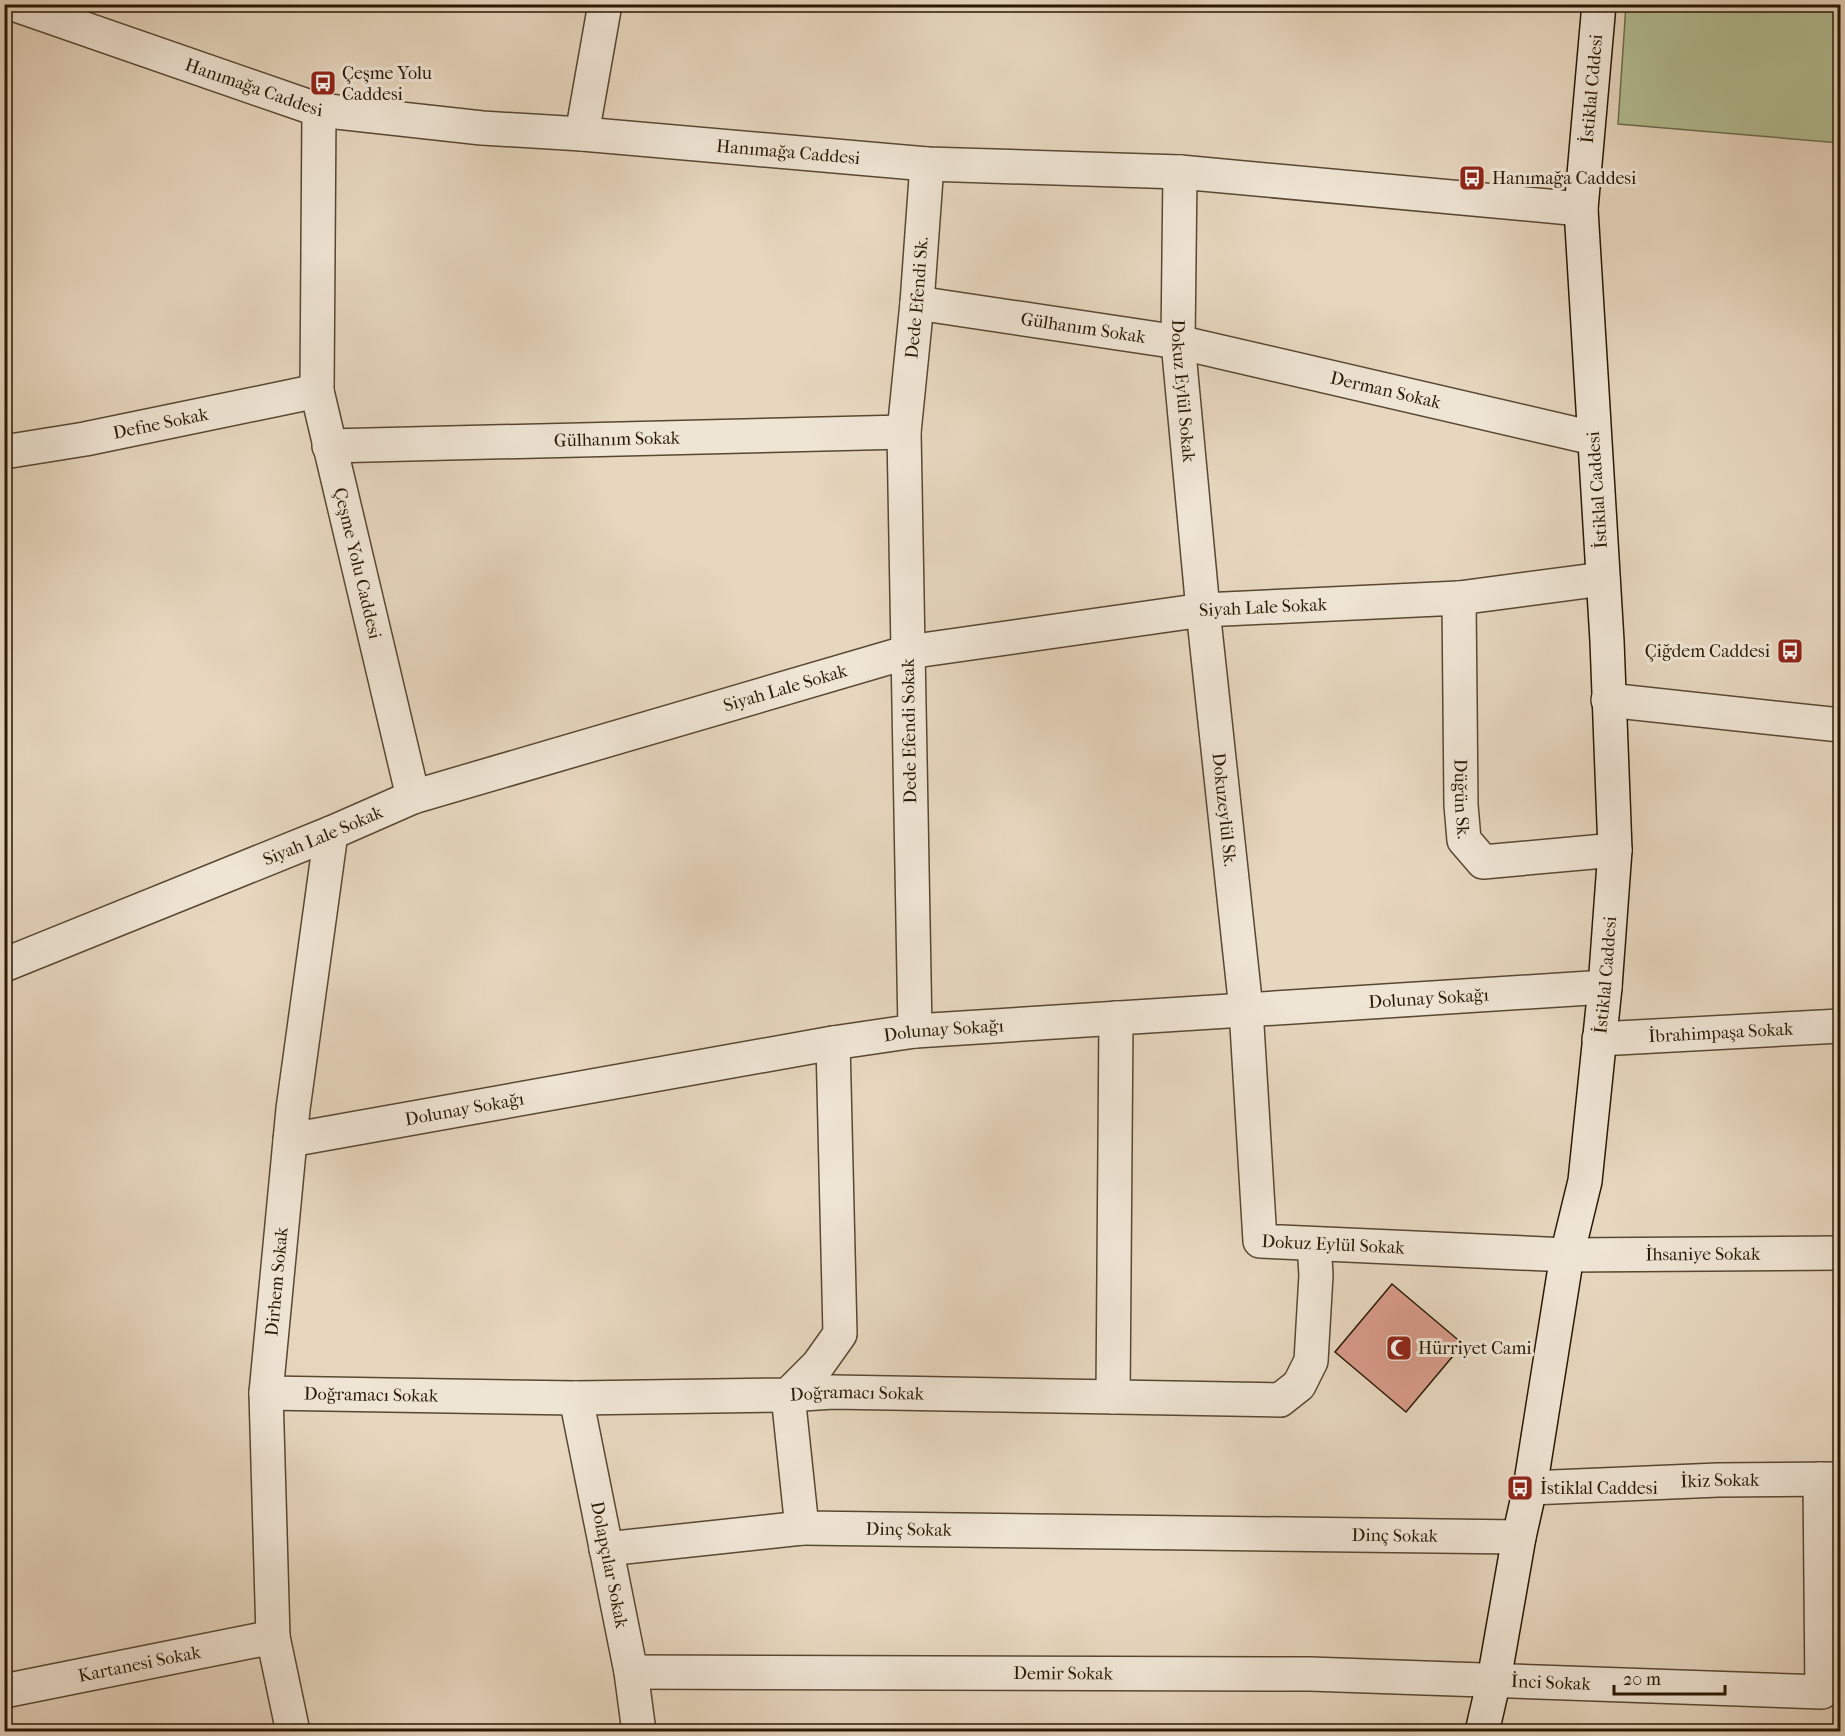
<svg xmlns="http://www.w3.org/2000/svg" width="1845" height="1736" font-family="'IM FELL French Canon',serif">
<rect width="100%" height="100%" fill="#e7d7bf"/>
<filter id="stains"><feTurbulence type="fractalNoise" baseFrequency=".00333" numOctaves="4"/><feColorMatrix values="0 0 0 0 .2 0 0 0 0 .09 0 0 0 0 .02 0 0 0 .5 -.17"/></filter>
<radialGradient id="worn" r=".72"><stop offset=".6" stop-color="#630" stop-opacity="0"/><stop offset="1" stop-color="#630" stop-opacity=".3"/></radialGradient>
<path fill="#b3bf94" stroke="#6e6c4c" stroke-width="1.5" d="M 1626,5 L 1840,5 L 1840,143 L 1618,124 Z"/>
<path fill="#d89b8a" stroke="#291903" stroke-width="1.5" d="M 1392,1284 L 1463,1344 L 1406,1412 L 1335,1352 Z"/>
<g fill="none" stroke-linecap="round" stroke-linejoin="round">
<defs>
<g id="minor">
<path id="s1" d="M 319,110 L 317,391 L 413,797"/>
<path d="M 582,134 L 605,4"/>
<path id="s2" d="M 1180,172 L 1178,342 L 1203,610 L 1246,1009 L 1260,1241 L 1567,1255 L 1840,1253"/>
<path id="s3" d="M 917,303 L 1178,342 L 1593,438"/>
<path id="s4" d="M 329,446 L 904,432"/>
<path id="s5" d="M 4,452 L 85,439 L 317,391"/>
<path id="s6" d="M 1459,598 L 1461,805 L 1464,840 L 1483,862 L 1615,850"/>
<path id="s7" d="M 4,965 L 331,833 L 413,797 L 908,652 L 1203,610 L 1459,598 L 1603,579"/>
<path id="s8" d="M 915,1031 L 904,432 L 917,303 L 927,164"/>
<path id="s9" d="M 1599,1039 L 1840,1026"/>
<path id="s10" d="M 833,1043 L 840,1334 L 818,1365 L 788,1395 L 802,1528 L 1519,1537"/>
<path id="s11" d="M 290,1140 L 833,1043 L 915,1031 L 1605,987"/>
<path id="s12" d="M 266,1393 L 576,1398 L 788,1395 L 833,1392 L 1280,1400 L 1299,1385 L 1311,1361 L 1316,1275 L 1314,1244"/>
<path d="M 1113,1397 L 1116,1018"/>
<path id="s13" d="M 576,1398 L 631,1672 L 639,1732"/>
<path id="s14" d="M 1530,1488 L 1718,1480 L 1840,1479"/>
<path d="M 606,1549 L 802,1528"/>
<path id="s15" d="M 631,1672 L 1310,1674 L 1822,1692 L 1820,1479"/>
<path id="s16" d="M 4,1691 L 273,1637"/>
<path id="s17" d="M 293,1732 L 273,1637 L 266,1393 L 293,1109 L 331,833"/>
</g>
<g id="tertiary">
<path id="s18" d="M 13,4 L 319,110 L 482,128 L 582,134 L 927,164 L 1180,172 L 1581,209"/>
<path d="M 1608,700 L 1840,725"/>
</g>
<g id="secondary">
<path id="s19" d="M 1482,1732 L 1494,1680 L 1519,1537 L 1530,1488 L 1567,1255 L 1585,1181 L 1605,987 L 1615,850 L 1607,641 L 1581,209 L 1599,4"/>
</g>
</defs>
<use href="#minor" stroke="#584832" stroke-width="36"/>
<use href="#tertiary" stroke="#584832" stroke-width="36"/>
<use href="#secondary" stroke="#291903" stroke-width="36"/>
<use href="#minor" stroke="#efe5d5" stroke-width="33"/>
<use href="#tertiary" stroke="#efe5d5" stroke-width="33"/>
<use href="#secondary" stroke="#efe5d5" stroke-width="33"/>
</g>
<defs>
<symbol id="bus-square" viewBox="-11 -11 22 22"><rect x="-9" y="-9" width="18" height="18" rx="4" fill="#8f2418" stroke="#efe5d5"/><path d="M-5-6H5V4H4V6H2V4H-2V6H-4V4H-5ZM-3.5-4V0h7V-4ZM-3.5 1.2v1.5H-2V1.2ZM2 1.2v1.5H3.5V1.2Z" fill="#fff"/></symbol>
<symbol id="mosque-square" viewBox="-11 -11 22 22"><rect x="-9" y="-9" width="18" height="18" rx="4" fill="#8f2418" stroke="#efe5d5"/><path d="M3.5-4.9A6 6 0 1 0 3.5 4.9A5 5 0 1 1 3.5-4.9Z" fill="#fff"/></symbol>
</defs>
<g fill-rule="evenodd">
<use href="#bus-square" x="308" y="68" width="30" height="30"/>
<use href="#bus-square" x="1457" y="163" width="30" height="30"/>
<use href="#bus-square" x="1775" y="636" width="30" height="30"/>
<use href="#mosque-square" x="1384" y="1333" width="30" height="30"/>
<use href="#bus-square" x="1505" y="1473" width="30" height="30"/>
</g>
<g text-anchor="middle" stroke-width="6" stroke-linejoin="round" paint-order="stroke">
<g font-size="18" fill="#291903" stroke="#efe5d5" text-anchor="start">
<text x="342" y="79">Çeşme Yolu<tspan x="342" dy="21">Caddesi</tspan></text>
<text x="1492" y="184">Hanımağa Caddesi</text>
<text x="1770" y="657" text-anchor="end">Çiğdem Caddesi</text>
<text x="1418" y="1354">Hürriyet Cami</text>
<text x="1540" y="1494">İstiklal Caddesi</text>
</g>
<g font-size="18" fill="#291903" stroke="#efe5d5">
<text dy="6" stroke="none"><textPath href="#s18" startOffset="255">Hanımağa Caddesi</textPath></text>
<text dy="6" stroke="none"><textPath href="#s19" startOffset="1656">İstiklal Cddesi</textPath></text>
<text dy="6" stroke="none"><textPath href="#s18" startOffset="795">Hanımağa Caddesi</textPath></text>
<text dy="6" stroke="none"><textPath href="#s8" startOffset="734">Dede Efendi Sk.</textPath></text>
<text dy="6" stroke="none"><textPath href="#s3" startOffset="168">Gülhanım Sokak</textPath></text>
<text dy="6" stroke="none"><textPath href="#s3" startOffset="477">Derman Sokak</textPath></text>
<text dy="6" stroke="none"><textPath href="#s2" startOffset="219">Dokuz Eylül Sokak</textPath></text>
<text dy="6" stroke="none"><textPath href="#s5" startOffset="159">Defne Sokak</textPath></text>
<text dy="6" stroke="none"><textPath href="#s4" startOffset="288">Gülhanım Sokak</textPath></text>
<text transform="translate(1597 490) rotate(-94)" y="6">İstiklal Caddesi</text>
<text dy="6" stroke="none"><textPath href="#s1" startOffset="458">Çeşme Yolu Caddesi</textPath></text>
<text dy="6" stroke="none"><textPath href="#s7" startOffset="1316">Siyah Lale Sokak</textPath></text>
<text dy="6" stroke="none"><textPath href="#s7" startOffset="830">Siyah Lale Sokak</textPath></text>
<text transform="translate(909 731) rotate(-91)" y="6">Dede Efendi Sokak</text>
<text dy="6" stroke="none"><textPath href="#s6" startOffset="201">Düğün Sk.</textPath></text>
<text dy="6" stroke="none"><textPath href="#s2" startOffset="640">Dokuzeylül Sk.</textPath></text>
<text dy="6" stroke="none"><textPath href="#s7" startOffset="344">Siyah Lale Sokak</textPath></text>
<text dy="6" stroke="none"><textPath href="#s19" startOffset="768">İstiklal Caddesi</textPath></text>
<text dy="6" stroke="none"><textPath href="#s11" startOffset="1149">Dolunay Sokağı</textPath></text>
<text dy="6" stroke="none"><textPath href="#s11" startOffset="663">Dolunay Sokağı</textPath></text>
<text dy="6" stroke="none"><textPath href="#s9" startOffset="122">İbrahimpaşa Sokak</textPath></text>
<text dy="6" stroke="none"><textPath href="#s11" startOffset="177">Dolunay Sokağı</textPath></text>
<text dy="6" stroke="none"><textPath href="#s2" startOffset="1146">Dokuz Eylül Sokak</textPath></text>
<text dy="6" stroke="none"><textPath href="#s2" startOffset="1516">İhsaniye Sokak</textPath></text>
<text dy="6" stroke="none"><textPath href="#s17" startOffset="453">Dirhem Sokak</textPath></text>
<text dy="6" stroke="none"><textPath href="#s12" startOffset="105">Doğramacı Sokak</textPath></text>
<text dy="6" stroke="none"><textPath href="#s12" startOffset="591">Doğramacı Sokak</textPath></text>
<text dy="6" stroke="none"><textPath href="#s14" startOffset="190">İkiz Sokak</textPath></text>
<text dy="6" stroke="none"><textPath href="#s10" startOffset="612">Dinç Sokak</textPath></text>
<text dy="6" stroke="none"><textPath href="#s10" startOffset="1098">Dinç Sokak</textPath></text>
<text dy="6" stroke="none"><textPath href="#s13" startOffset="170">Dolapçılar Sokak</textPath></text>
<text dy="6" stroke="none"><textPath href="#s16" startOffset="138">Kartanesi Sokak</textPath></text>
<text dy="6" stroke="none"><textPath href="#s15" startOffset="432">Demir Sokak</textPath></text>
<text dy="6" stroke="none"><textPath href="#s15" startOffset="920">İnci Sokak</textPath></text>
</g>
</g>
<rect width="1845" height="1736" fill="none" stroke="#e7d7bf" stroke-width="24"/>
<rect x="6" y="6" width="1833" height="1724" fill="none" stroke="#291903" stroke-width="3"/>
<rect x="12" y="12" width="1821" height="1712" fill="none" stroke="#291903" stroke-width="1.5"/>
<path d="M1614 1685v9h111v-9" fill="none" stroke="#291903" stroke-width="3"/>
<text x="1623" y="1685" font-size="18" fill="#291903" stroke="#efe5d5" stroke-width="4.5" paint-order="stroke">20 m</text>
<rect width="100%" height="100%" filter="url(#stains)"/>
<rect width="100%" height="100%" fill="url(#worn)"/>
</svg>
